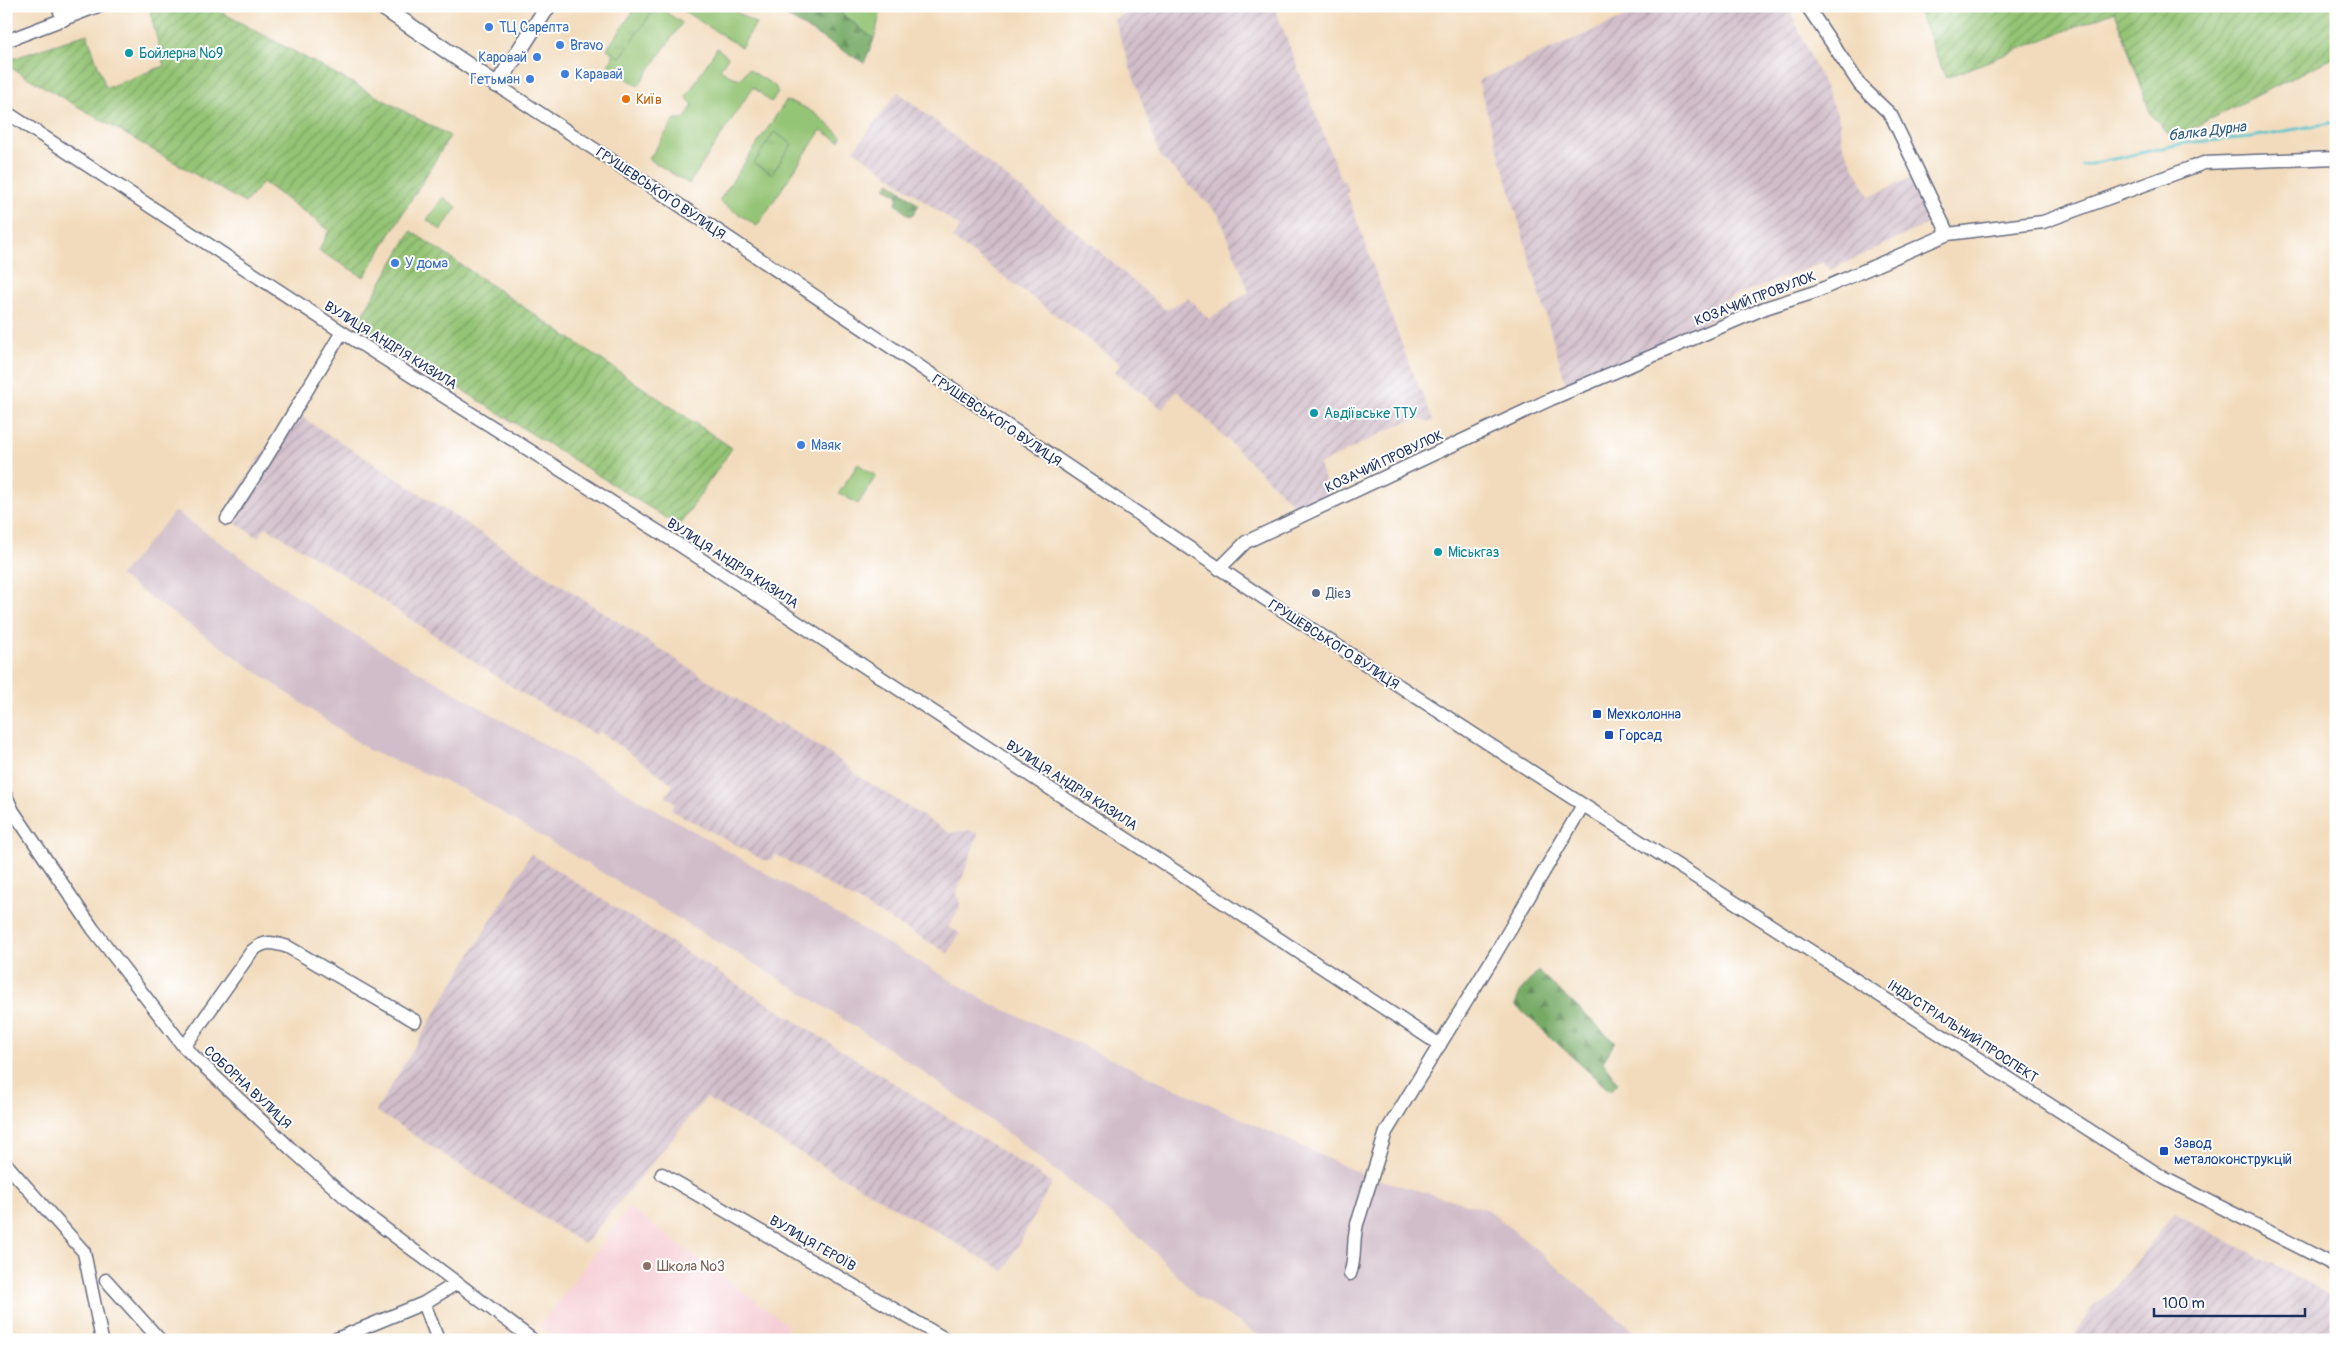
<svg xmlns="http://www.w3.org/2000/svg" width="2342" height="1346" font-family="Pangolin,sans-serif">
<defs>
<pattern id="industrial-furrows" width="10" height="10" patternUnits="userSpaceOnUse" patternTransform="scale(1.25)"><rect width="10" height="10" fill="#d1bdc9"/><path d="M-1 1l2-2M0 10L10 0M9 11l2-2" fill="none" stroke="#a99aa6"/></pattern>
<pattern id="forest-firs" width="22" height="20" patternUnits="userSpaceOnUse" patternTransform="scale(1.25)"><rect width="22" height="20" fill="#7a6"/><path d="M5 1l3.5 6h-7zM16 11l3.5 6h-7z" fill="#618b57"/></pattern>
<pattern id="park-tufts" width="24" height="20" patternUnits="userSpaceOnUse" patternTransform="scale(1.25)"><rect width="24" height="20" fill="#94c474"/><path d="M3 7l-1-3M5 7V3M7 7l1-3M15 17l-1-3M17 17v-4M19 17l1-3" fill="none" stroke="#78a062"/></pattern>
<pattern id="garden-furrows" width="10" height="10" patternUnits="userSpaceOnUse" patternTransform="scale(1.25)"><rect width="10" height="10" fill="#94c474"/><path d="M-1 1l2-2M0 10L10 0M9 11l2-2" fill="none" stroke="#78a062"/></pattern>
</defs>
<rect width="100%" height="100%" fill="#fff"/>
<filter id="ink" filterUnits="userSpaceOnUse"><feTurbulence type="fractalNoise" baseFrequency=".02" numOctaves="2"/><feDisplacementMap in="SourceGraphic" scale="10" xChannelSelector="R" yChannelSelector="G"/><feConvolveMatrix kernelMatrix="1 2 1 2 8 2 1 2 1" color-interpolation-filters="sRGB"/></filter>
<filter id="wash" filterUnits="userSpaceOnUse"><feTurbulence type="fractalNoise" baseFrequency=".0096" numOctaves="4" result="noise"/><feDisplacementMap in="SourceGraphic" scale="20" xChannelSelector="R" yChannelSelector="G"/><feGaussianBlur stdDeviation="1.12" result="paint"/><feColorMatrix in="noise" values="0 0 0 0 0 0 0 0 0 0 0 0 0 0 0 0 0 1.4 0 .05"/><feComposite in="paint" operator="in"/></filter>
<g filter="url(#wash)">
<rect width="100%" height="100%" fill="#f2dbbc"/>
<path fill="#f6cfd6" d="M 629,1207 L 788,1325 L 777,1340 L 559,1340 L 540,1326 Z"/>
<path fill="url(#industrial-furrows)" d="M 1143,6 L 1274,6 L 1342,182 L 1345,181 L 1349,192 L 1347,193 L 1407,359 L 1434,422 L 1415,419 L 1400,424 L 1319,465 L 1331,496 L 1299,510 L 1177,391 L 1162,409 L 1115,372 L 1121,364 L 952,238 L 960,227 L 854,150 L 898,92 L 1088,241 L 1166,310 L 1188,298 L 1209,319 L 1249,292 L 1219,215 L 1160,156 L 1114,19 Z
M 1650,6 L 1788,6 L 1839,118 L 1842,143 L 1869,197 L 1910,178 L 1930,223 L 1830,270 L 1824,262 L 1714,304 L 1718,317 L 1567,388 L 1478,81 Z
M 291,410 L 777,725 L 780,722 L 841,761 L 857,775 L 916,812 L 950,833 L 970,830 L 978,834 L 957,893 L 961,906 L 948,927 L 960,933 L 948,953 L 775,854 L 771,860 L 763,860 L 671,810 L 675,802 L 666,797 L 673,784 L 599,731 L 596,735 L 523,694 L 353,581 L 266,527 L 258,538 L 223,514 Z
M 531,854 L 1052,1183 L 1004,1271 L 706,1098 L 584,1244 L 376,1111 Z
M 2175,1213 L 2336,1298 L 2336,1340 L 2072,1340 L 2093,1306 L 2110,1292 L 2128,1272 Z"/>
<path fill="#d1bdc9" d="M 175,511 L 338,625 L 990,1003 L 1366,1176 L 1489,1210 L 1644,1340 L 1266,1340 L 1197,1296 L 1142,1239 L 1012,1136 L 906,1060 L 801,992 L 461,788 L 370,751 L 120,576 Z"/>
<path fill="#94c474" stroke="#587a69" d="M 644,6 L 657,6 L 682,23 L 638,86 L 608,65 L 613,58 L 612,54 Z
M 676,6 L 727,6 L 756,24 L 741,47 Z
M 843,6 L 882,6 L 874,39 L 838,11 Z
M 717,48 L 728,57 L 720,69 L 730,76 L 741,79 L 748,69 L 775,86 L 778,93 L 771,102 L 753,87 L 689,184 L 649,159 L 675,119 L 684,119 L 693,105 L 686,97 Z
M 786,101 C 808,105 825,121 841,136 L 839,141 L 821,130 L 757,226 L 719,201 Z
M 443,197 L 457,207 L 441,230 L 427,220 Z
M 858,464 L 876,476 L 858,504 L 839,493 Z"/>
<path fill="url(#forest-firs)" stroke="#496c62" d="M 788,6 L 843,6 L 838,11 L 874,39 L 864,63 L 783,14 Z
M 890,182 L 919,205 L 913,214 L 909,216 L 896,204 L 898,196 L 885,187 Z
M 1538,971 L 1615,1042 L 1603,1062 L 1618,1083 L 1610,1091 L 1515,1005 L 1521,990 Z"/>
<path fill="url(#park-tufts)" stroke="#587a69" d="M 637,6 L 655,8 L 620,58 L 607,49 Z
M 774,132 L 792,144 L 772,174 L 754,163 Z"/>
<path fill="url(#garden-furrows)" stroke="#587a69" d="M 162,6 L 210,6 L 450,136 L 364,277 L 319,251 L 329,230 L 263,182 L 245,203 L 6,65 L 6,61 L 87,34 L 106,88 L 164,66 L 150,12 Z
M 1916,6 L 2336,6 L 2336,56 L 2172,138 L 2151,115 L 2115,11 L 1946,78 Z
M 411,231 L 732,448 L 679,526 L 357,324 Z"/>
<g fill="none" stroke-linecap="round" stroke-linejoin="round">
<path stroke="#56c4cb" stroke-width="3" d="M 2082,166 L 2185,143 L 2251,137 L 2336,122"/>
</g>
</g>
<g filter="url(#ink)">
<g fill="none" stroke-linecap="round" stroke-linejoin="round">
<defs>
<path id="minor" d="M 58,6 L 63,20
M 1807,6 L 1860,85 L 1891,115 L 1948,234
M 6,41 L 98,6
M 497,85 L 702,220 L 1265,599 L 1574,799 L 2164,1178 L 2336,1266
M 6,112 L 342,332 L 678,544 L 1440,1045
M 227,519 L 265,460 L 342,332
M 1219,569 L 1246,542 L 1551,399 L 1765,308 L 1815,292 L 1948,234 L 2043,222 L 2204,163 L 2336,158
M 6,796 L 13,811 L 93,929 L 184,1047 L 290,1148 L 356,1207 L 533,1340
M 184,1047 L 252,951 C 265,940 272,942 288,947 L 415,1021
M 6,1164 L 84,1252 L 102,1340
M 662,1174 L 947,1340
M 1350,1274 C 1357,1256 1351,1237 1359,1218 L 1386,1132 L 1493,958 L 1583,805
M 106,1280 L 160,1340
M 424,1303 L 438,1340
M 334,1340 L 424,1303 L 457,1283"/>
<path id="major" d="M 381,6 L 497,85 L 548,6"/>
</defs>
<use href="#minor" stroke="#666b7f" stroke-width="15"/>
<use href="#major" stroke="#666b7f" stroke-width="18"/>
<use href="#minor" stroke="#fff" stroke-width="12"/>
<use href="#major" stroke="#fff" stroke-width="15"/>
</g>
</g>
<g fill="#3f7fe0" stroke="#fff" stroke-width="2">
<circle cx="489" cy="27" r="5"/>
<circle cx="560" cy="45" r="5"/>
<circle cx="537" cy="57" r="5"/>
<circle cx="565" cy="74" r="5"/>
<circle cx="530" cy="79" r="5"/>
<circle cx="395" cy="263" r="5"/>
<circle cx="801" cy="445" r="5"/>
</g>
<g fill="#0f9aa8" stroke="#fff" stroke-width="2">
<circle cx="129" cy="53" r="5"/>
<circle cx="1314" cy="413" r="5"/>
<circle cx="1438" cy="552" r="5"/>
</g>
<circle fill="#e8710a" stroke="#fff" stroke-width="2" cx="626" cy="99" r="5"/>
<circle fill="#5c6f8a" stroke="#fff" stroke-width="2" cx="1316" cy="593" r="5"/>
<g fill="#1a4fb4" stroke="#fff" stroke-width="2">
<rect x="1592" y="709" width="10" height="10" rx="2.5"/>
<rect x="1604" y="730" width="10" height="10" rx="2.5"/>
<rect x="2159" y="1146" width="10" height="10" rx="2.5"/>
</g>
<circle fill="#8d6e63" stroke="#fff" stroke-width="2" cx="647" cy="1266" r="5"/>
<g text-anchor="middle" stroke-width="4" stroke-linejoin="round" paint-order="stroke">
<g font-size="14" fill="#366cbe" stroke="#fff" text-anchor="start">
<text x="499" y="32">ТЦ Сарепта</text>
<text x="570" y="50">Bravo</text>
<text x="527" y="62" text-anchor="end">Каровай</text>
<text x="575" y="79">Каравай</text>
<text x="520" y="84" text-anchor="end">Гетьман</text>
<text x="405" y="268">У дома</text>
<text x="811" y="450">Маяк</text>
</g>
<g font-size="14" fill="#0d838f" stroke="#fff" text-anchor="start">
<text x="139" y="58">Бойлерна №9</text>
<text x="1324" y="418">Авдіївське ТТУ</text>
<text x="1448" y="557">Міськгаз</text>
</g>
<g font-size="14" fill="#c56008" stroke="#fff" text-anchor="start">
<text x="636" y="104">Київ</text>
</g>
<g font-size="14" fill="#1b2f5e" stroke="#fff">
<text transform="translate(661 193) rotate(34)" y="5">ГРУШЕВСЬКОГО ВУЛИЦЯ</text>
<text transform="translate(1755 298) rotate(-21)" y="5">КОЗАЧИЙ ПРОВУЛОК</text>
<text transform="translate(391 345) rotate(32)" y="5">ВУЛИЦЯ АНДРІЯ КИЗИЛА</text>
<text transform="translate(997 420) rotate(34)" y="5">ГРУШЕВСЬКОГО ВУЛИЦЯ</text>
<text transform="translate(1384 461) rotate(-25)" y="5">КОЗАЧИЙ ПРОВУЛОК</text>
<text transform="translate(733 563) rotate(33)" y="5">ВУЛИЦЯ АНДРІЯ КИЗИЛА</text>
<text transform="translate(1334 644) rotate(33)" y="5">ГРУШЕВСЬКОГО ВУЛИЦЯ</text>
<text transform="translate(1072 785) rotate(33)" y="5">ВУЛИЦЯ АНДРІЯ КИЗИЛА</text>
<text transform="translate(1963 1031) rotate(33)" y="5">ІНДУСТРІАЛЬНИЙ ПРОСПЕКТ</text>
<text transform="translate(248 1087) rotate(43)" y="5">СОБОРНА ВУЛИЦЯ</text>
<text transform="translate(813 1243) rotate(30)" y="5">ВУЛИЦЯ ГЕРОЇВ</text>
</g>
<g font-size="14" fill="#4e5e75" stroke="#fff" text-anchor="start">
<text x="1326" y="598">Дієз</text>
</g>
<g font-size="14" fill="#164399" stroke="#fff" text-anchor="start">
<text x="1607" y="719">Мехколонна</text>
<text x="1619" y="740">Горсад</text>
<text x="2174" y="1148">Завод<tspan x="2174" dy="16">металоконструкцій</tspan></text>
</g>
<g font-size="14" fill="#785e54" stroke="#fff" text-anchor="start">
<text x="657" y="1271">Школа №3</text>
</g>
<g font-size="15" font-style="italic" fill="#2d5c7f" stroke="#fff">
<text transform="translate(2207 131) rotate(-7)" y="5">балка Дурна</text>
</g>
</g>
<rect width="2342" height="1346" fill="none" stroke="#fff" stroke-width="25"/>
<path d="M2154 1308v8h151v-8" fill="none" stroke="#1b2f5e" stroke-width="2.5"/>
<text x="2162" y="1308" font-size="15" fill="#1b2f5e" stroke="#ffffff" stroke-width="4" paint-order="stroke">100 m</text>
</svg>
